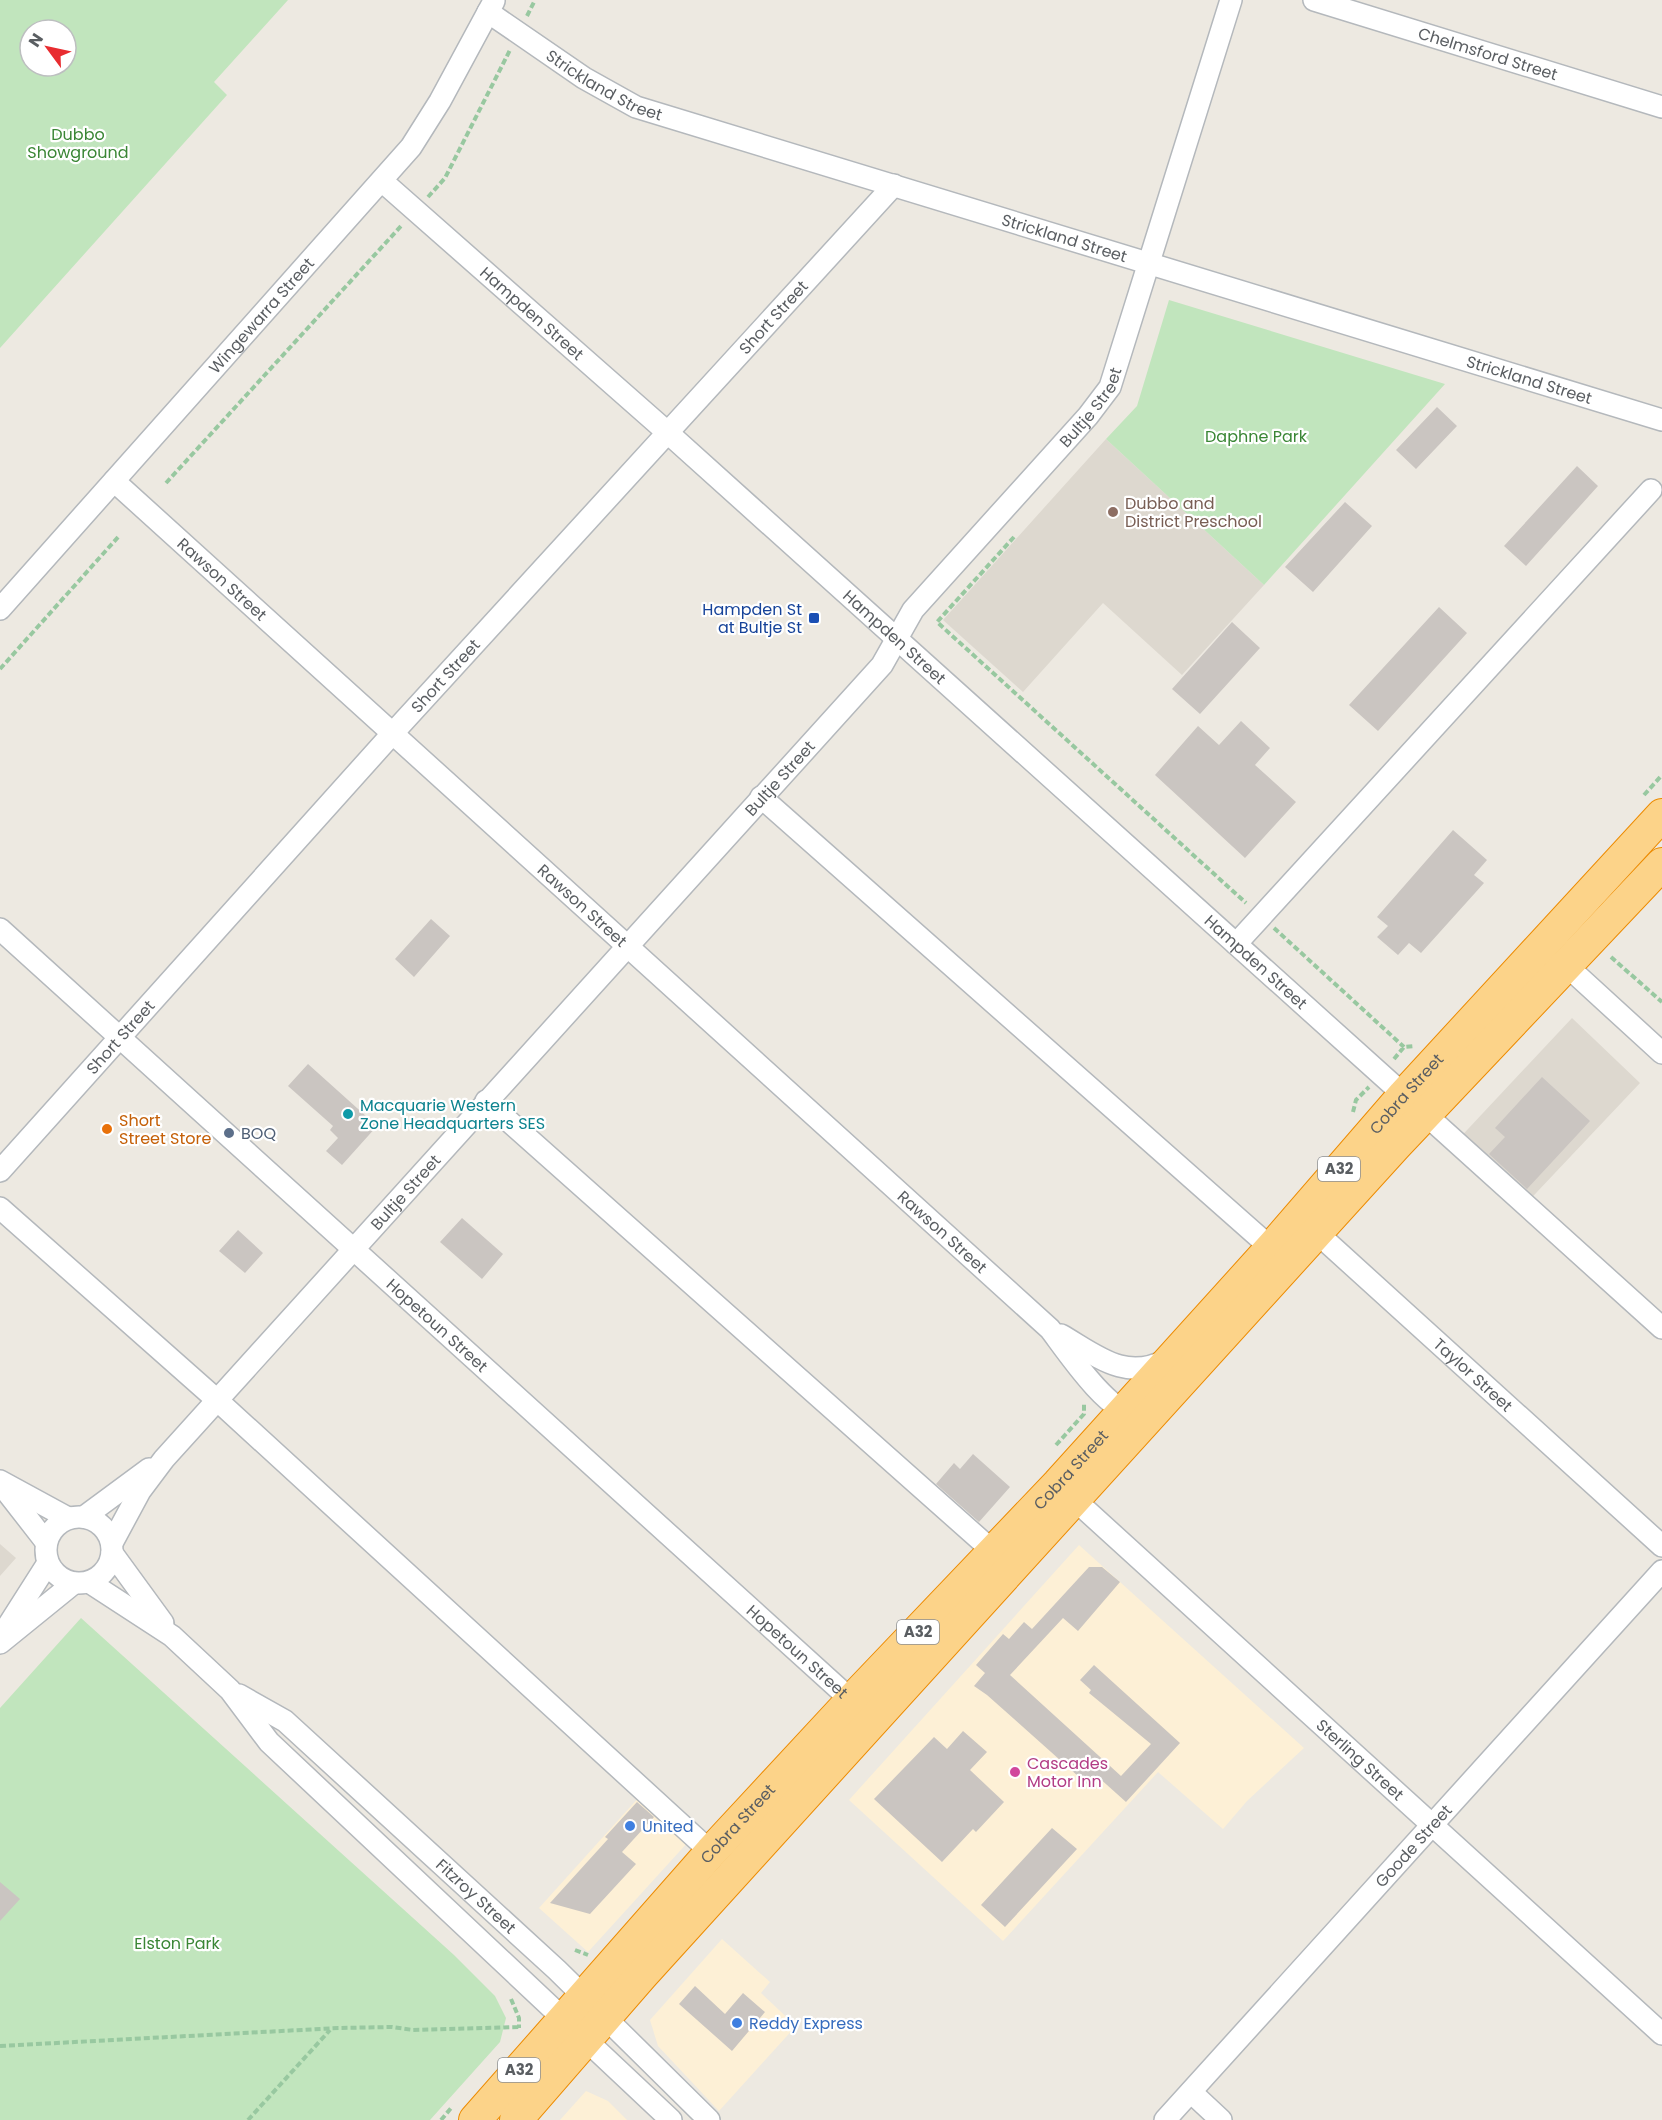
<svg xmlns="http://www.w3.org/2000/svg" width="1662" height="2120" font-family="Poppins,sans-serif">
<rect width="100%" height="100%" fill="#ede9e1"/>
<path fill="#fdf0d6" d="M 1079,1545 L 1304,1748 L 1247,1801 L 1223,1829 L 1158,1772 L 1003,1941 L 849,1800 Z
M 640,1796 L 689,1841 L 588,1952 L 539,1908 Z
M 722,1939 L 770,1982 L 761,1993 L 796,2026 L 719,2111 L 658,2046 L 650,2020 Z
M 586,2091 L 608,2101 L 627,2120 L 560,2120 Z"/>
<path fill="#ddd8cf" d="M 1106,439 L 1264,585 L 1182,675 L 1103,603 L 1023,692 L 943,620 Z
M 1572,1018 L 1640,1083 L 1521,1209 L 1454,1144 Z
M 0,1544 L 16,1558 L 0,1576 Z"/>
<path fill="#c1e5bd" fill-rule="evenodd" d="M 0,0 L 288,0 L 214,82 L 227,95 L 0,348 ZM 30,30 L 66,30 L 66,66 L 30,66 Z
M 1169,300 L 1445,384 L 1264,585 L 1106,439 L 1137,406 Z
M 81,1618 L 454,1955 L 495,1996 L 506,2018 L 500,2042 L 430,2120 L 0,2120 L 0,1708 Z"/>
<path fill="#cac5c1" d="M 1437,407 L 1457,426 L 1416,469 L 1396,450 Z
M 1577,466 L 1598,486 L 1526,566 L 1504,546 Z
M 1345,502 L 1372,526 L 1313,592 L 1285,567 Z
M 1439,607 L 1467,633 L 1378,731 L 1349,705 Z
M 1232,622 L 1260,648 L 1200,714 L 1172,689 Z
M 1241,721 L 1270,748 L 1255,765 L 1296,802 L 1245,858 L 1155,775 L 1198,726 L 1219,745 Z
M 1453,830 L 1487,860 L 1474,875 L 1484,883 L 1421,953 L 1409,943 L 1398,955 L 1377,937 L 1388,926 L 1377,917 Z
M 431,919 L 450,936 L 414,977 L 395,959 Z
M 308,1064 L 377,1126 L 342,1165 L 326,1151 L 338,1138 L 330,1130 L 333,1126 L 288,1086 Z
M 1542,1077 L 1590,1121 L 1527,1189 L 1489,1154 L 1505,1137 L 1495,1128 Z
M 462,1218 L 503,1254 L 482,1279 L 440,1242 Z
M 238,1230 L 263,1253 L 245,1273 L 219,1251 Z
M 973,1454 L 1010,1487 L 979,1522 L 936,1484 L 954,1463 L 960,1469 Z
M 1089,1567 L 1102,1567 L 1120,1582 L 1078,1631 L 1063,1618 L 1010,1675 L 1121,1776 L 1151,1744 L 1089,1693 L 1091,1690 L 1080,1680 L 1094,1665 L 1180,1743 L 1126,1802 L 1097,1776 L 1088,1785 L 987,1695 L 974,1686 L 985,1673 L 976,1665 L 1003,1634 L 1009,1639 L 1024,1622 L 1032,1629 Z
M 963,1731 L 987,1752 L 970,1770 L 1004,1802 L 976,1832 L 973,1829 L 942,1862 L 874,1799 L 934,1737 L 947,1749 Z
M 637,1802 L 654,1817 L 622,1852 L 636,1864 L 590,1914 L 550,1903 L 608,1839 L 605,1837 Z
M 1052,1828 L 1077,1849 L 1005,1927 L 981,1905 Z
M 0,1882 L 20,1899 L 0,1921 Z
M 695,1986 L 725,2014 L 743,1993 L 765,2012 L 732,2051 L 679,2004 Z"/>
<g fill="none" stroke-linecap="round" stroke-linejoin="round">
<defs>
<g id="minor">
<path id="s1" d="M 1314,0 L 1662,107"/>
<path id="s2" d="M 488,12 L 584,78 L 636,107 L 1662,420"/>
<path id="s3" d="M 382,181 L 667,432 L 1404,1095"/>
<path id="s4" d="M 114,481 L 1050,1329 C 1066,1350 1108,1413 1135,1414"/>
<path id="s5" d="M 0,609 L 411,147 L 440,101 L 494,1"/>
<path d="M 761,797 L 1271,1248"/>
<path id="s6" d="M 0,929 L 860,1708"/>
<path d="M 1236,944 L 1651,490"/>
<path d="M 1568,967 L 1662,1053"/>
<path d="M 486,1101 L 995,1553"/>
<path d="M 1425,1114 L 1662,1328"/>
<path id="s7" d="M 0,1171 L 392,734 L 894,185"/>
<path d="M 0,1208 L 217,1400 L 711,1852"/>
<path id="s8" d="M 1304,1231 L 1317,1233 L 1662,1546"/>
<path d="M 1061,1335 C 1096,1355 1125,1382 1166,1360"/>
<path d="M 0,1481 L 68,1518"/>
<path d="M 4,1488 L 46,1542"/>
<path id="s9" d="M 1065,1491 L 1662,2034"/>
<circle cx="79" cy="1550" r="33"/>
<path d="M 84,1517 L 149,1469"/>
<path id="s10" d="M 112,1543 L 140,1491 L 164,1459 L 882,665 L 913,610 L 1088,416 L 1110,387 L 1231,0"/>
<path d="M 112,1553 L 163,1623"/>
<path d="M 89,1582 L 172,1636 L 230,1690 L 269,1742 L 671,2120"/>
<path d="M 4,1632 L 48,1563"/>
<path d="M 0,1643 L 74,1583"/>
<path id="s11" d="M 239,1695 L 285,1721 L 557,1970 L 709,2120"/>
<path d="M 1191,2092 L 1221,2120"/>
<path id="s12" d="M 1165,2120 L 1662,1571"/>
</g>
<g id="highway">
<path id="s13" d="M 475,2120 L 711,1852 L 852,1700 L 1058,1484 L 1275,1244 L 1404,1095 L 1662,815"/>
<path d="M 516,2120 L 642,1975 L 1396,1145 L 1662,864"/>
</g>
</defs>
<use href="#minor" stroke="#b4b8bc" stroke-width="24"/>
<use href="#highway" stroke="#ed8b01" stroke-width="34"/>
<path stroke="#98c8a0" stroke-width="4" stroke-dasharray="6 3" stroke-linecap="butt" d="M 527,16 L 535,0
M 428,197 L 445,178 L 510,50
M 166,483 L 402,225
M 1014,537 L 937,622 L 1246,903
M 0,669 L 119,536
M 1644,795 L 1662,775
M 1274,928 L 1404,1047
M 1611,957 L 1662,1002
M 1394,1059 L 1404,1047 L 1414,1046
M 1353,1112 L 1356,1100 L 1369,1087
M 1056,1445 L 1084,1414 L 1084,1403
M 575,1950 L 588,1955
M 511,1999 L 519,2018 L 519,2028
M 0,2046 L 338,2028 L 392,2027 L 413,2030 L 520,2027
M 248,2120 L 330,2030
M 441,2120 L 452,2107"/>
<use href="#minor" stroke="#fff" stroke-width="21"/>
<use href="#highway" stroke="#fcd389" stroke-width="32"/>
</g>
<circle fill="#8d6e63" stroke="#fff" stroke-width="2" cx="1113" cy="512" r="6"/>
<rect fill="#1a4fb4" stroke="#fff" stroke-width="2" x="808" y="612" width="12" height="12" rx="3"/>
<circle fill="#0f9aa8" stroke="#fff" stroke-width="2" cx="348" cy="1114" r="6"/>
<circle fill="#e8710a" stroke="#fff" stroke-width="2" cx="107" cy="1129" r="6"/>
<circle fill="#5c6f8a" stroke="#fff" stroke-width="2" cx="229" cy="1133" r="6"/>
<circle fill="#d1479c" stroke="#fff" stroke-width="2" cx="1015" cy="1772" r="6"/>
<g fill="#3f7fe0" stroke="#fff" stroke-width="2">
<circle cx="630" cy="1826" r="6"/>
<circle cx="737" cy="2023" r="6"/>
</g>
<g text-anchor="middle" stroke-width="4.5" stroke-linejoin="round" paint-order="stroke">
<g fill="#fff" stroke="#8c8e91" stroke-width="1.5">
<rect x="1318" y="1157" width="42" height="24" rx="4.5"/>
<rect x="897" y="1620" width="42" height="24" rx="4.5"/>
<rect x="498" y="2058" width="42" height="24" rx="4.5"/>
</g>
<g font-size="15" font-weight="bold" fill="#5a5e62">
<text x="1339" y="1174">A32</text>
<text x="918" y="1637">A32</text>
<text x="519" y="2075">A32</text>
</g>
<g font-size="16" fill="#5a5e62" stroke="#fff">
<text dy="6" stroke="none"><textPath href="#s1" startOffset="182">Chelmsford Street</textPath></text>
<text dy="6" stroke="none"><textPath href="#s2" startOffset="138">Strickland Street</textPath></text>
<text dy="6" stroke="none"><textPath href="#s2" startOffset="624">Strickland Street</textPath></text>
<text dy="6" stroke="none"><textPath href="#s3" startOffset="200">Hampden Street</textPath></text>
<text dy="6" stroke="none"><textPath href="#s5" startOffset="393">Wingewarra Street</textPath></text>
<text dy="6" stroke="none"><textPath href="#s7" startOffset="1152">Short Street</textPath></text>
<text dy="6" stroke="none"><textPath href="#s2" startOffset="1110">Strickland Street</textPath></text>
<text dy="6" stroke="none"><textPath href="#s10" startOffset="1503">Bultje Street</textPath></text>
<text dy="6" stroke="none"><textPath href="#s4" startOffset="146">Rawson Street</textPath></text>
<text dy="6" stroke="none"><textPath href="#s3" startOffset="686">Hampden Street</textPath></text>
<text dy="6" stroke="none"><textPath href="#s7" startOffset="666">Short Street</textPath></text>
<text dy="6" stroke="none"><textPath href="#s10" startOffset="1017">Bultje Street</textPath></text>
<text dy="6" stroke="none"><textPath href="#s4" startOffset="632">Rawson Street</textPath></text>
<text dy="6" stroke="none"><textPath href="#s3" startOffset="1172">Hampden Street</textPath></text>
<text dy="6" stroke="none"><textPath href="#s7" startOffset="180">Short Street</textPath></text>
<text dy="6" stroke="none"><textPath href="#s13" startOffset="1386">Cobra Street</textPath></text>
<text dy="6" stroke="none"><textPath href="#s10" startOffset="459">Bultje Street</textPath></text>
<text dy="6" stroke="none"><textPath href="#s4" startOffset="1118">Rawson Street</textPath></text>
<text dy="6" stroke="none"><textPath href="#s6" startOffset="590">Hopetoun Street</textPath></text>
<text dy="6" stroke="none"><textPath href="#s8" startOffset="224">Taylor Street</textPath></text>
<text dy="6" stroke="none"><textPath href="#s13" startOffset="882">Cobra Street</textPath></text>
<text dy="6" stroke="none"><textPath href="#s6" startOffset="1076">Hopetoun Street</textPath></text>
<text dy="6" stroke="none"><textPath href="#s9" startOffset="399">Sterling Street</textPath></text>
<text dy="6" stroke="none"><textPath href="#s13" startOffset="396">Cobra Street</textPath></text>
<text dy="6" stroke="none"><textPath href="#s12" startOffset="370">Goode Street</textPath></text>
<text dy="6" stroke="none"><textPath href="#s11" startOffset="312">Fitzroy Street</textPath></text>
</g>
<g font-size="16" fill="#3a8635" stroke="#fff">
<text x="78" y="140">Dubbo<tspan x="78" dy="18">Showground</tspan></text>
<text x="1256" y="442">Daphne Park</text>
<text x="177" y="1949">Elston Park</text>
</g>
<g font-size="16" fill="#785e54" stroke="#fff" text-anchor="start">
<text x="1125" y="509">Dubbo and<tspan x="1125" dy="18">District Preschool</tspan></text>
</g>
<g font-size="16" fill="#164399" stroke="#fff" text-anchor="end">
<text x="802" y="615">Hampden St<tspan x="802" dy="18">at Bultje St</tspan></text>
</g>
<g font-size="16" fill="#0d838f" stroke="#fff" text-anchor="start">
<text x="360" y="1111">Macquarie Western<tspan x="360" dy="18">Zone Headquarters SES</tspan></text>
</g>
<g font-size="16" fill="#c56008" stroke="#fff" text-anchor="start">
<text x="119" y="1126">Short<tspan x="119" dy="18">Street Store</tspan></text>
</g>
<g font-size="16" fill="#4e5e75" stroke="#fff" text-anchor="start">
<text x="241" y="1139">BOQ</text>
</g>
<g font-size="16" fill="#b23c85" stroke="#fff" text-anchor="start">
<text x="1027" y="1769">Cascades<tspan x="1027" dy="18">Motor Inn</tspan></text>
</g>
<g font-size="16" fill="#366cbe" stroke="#fff" text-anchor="start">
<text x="642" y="1832">United</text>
<text x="749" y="2029">Reddy Express</text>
</g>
</g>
<g transform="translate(48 48) rotate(303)"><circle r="28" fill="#ffffff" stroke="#bdbfc0" stroke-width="1.5"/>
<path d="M0-4.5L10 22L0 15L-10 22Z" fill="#e82c30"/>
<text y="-9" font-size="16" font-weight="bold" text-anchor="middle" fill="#5a5e62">N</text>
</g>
</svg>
